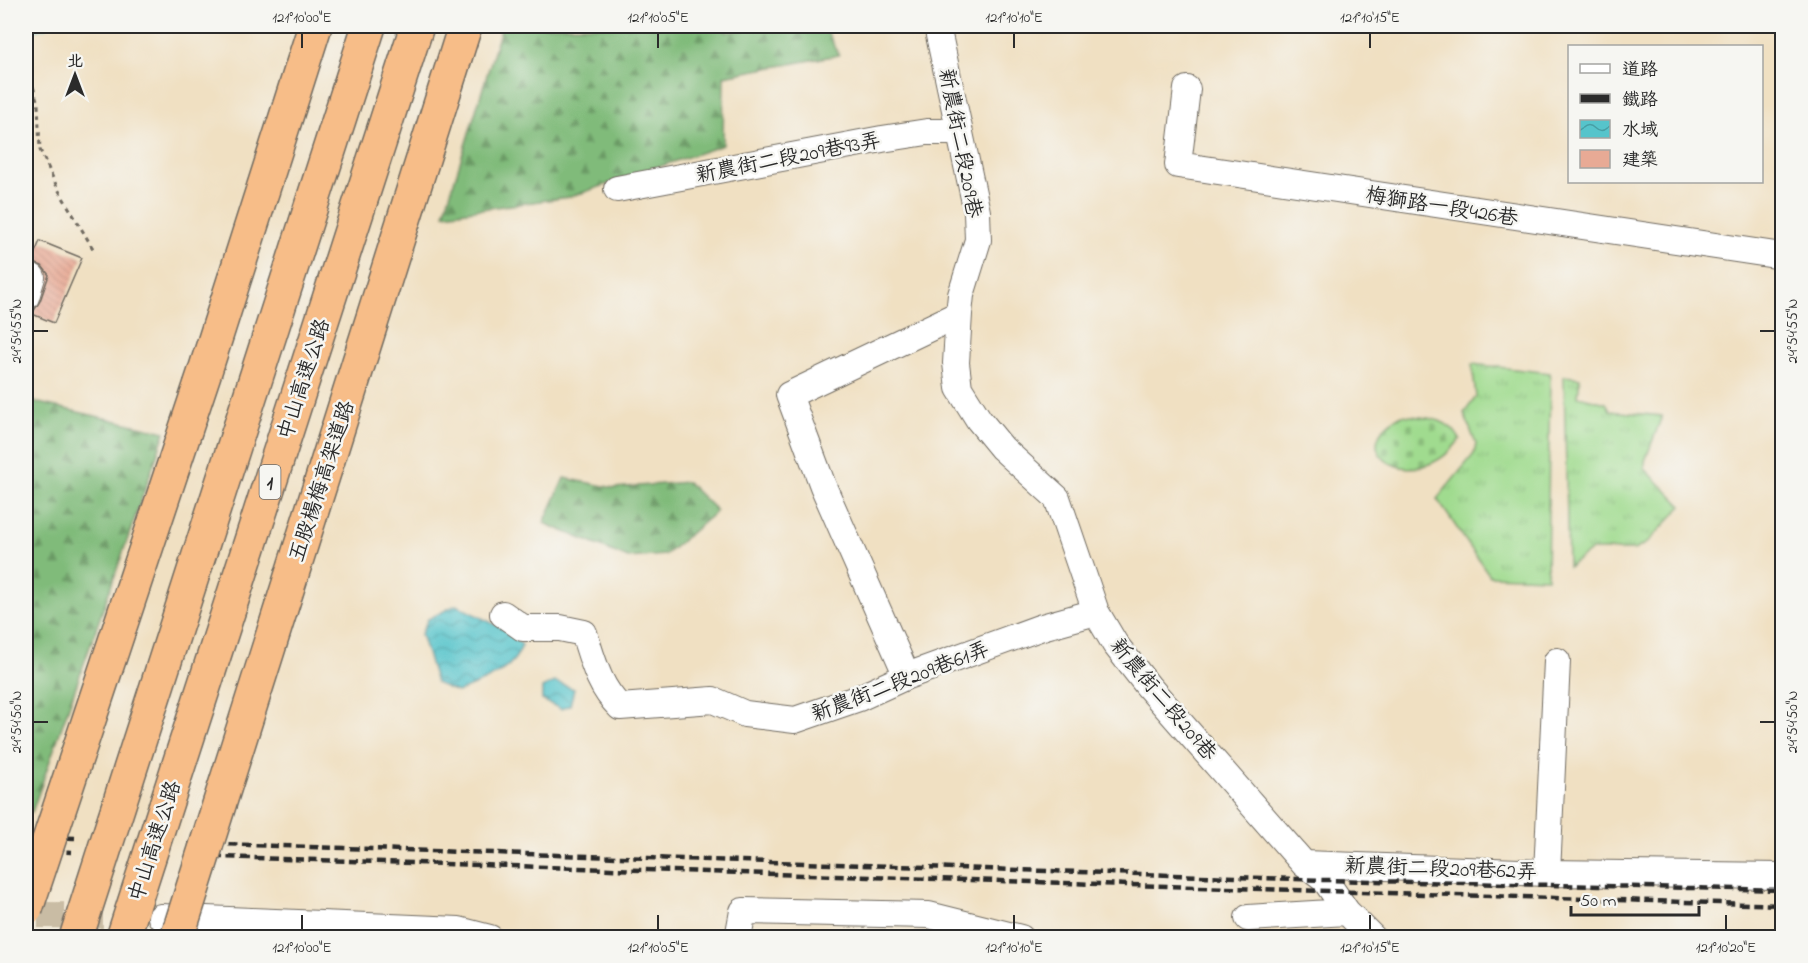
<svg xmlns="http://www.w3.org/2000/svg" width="1808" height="963" font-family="'Indie Flower','LXGW WenKai TC',sans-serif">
<defs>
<pattern id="grass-tufts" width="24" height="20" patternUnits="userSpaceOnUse" patternTransform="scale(1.5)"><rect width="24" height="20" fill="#a0db8f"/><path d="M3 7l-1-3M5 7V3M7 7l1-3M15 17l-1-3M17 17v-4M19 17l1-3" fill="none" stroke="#8abc7c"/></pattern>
<pattern id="forest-firs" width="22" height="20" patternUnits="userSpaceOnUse" patternTransform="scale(1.5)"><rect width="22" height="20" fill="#80bb7a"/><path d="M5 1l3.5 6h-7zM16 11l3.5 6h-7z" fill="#699864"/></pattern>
<pattern id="cemetery-stones" width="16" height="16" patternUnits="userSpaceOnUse" patternTransform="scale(1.5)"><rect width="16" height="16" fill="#a0db8f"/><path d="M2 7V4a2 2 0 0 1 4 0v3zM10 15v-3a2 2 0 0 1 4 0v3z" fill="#8abc7c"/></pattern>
<pattern id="water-waves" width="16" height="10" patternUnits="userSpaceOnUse" patternTransform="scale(1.5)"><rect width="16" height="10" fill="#56c4cb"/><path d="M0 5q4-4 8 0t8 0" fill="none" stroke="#479fa5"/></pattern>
<pattern id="building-back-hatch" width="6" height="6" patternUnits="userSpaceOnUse" patternTransform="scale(1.5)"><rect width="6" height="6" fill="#e8aa95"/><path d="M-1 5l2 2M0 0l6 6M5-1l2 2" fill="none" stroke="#c79281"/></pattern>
</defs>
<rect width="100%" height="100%" fill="#f6f6f2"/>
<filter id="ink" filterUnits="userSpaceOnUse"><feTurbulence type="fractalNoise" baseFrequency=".0167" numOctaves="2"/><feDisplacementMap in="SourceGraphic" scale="12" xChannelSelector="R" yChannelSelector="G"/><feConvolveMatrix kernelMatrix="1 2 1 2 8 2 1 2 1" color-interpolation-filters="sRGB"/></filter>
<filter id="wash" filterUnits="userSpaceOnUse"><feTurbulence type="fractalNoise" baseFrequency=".008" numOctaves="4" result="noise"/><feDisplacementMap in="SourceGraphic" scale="24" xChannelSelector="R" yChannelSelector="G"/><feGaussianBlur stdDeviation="1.35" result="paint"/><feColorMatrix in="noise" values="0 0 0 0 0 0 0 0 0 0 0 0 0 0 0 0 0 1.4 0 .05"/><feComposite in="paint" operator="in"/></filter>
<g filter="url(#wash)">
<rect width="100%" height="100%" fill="#f0e0c2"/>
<path fill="url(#grass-tufts)" stroke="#66835d" stroke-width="1.5" d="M 1472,364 L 1550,373 L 1547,578 L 1490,576 L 1437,499 L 1474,454 L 1476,444 L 1464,413 L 1476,397 Z
M 1564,376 L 1580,378 L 1578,396 L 1606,403 L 1610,411 L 1662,416 L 1645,461 L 1645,469 L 1682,506 L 1647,543 L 1634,550 L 1592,550 L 1568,567 Z"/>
<path fill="url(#forest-firs)" stroke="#567352" stroke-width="1.5" d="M 502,26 L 727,26 L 726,32 L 776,26 L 824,26 L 839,55 L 724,76 L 723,145 L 570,197 L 444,214 Z
M 26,400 L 165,432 L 32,812 L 26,812 Z
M 564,478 L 614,488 L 687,482 L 717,511 L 665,555 L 628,558 L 544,523 Z"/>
<path fill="url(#cemetery-stones)" stroke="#66835d" stroke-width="1.5" d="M 1402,415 C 1426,418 1447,416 1460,439 C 1417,500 1336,450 1402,415 Z"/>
<path fill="url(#water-waves)" stroke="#40787b" stroke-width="1.5" d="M 456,605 L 506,630 L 522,645 C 513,673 481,682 457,692 L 436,683 L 421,634 L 428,619 Z
M 555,682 L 574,689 L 570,705 L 561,709 L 542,700 L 542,688 Z"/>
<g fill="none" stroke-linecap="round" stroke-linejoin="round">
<path stroke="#56c4cb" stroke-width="5" d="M 26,30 L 45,26"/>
</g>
<g id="blocks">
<path fill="url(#building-back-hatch)" d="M 40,241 L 82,258 L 54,323 L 32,314 L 40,301 L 49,275 L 42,266 L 31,262 Z"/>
</g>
</g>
<g filter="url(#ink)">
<use href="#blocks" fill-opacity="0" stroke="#706a60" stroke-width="1.5"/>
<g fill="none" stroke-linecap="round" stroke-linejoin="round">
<path stroke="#c9bca4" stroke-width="26" stroke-dasharray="26 13" stroke-linecap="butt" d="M 38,915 L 146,916"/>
<defs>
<path id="minor" d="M 937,26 L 977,212 L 978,240 L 961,295 L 959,314 L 956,363 L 959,388 L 979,420 L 1002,448 L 1057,498 L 1096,612 L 1115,644 L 1148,686 L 1304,864 L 1325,880 L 1347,912 L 1373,938
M 1187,89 L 1178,165 L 1782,256
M 617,189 L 882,139 L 927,132 L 959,132
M 26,297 L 32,277
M 503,614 L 523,628 L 560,628 L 584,633 C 593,661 599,687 620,707 L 713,700 L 745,714 L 795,720 L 859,698 L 907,676 L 1042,627 L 1096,612
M 907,676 L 823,486 L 789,395 L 959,314
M 1304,864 L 1547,873 L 1557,661
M 1547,873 L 1782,876
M 161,917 L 459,930 L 490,938
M 1248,918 L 1347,912
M 738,938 L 743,911 L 929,915 L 1021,938"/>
<path id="highway" d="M 76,938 L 369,26
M 123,938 L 417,26"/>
</defs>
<use href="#minor" stroke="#706a60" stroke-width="28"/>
<use href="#highway" stroke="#706a60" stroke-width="36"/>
<path stroke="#706a60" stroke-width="3" stroke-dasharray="4.5 4.5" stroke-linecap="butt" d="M 26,61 L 38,104 L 40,150 L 58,189 L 95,252"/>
<use href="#minor" stroke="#fff" stroke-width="26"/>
<use href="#highway" stroke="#f7bd88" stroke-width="33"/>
<path stroke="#2b2b2b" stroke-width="4.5" stroke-dasharray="9 4.5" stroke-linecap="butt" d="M 26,836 L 75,838
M 188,843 L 1325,880 L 1782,890
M 26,850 L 72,852
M 187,856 L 1782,905"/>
<defs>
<path id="highway-bridge" d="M 26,909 L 205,371 L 315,26
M 177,938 L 465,26"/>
</defs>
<use href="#highway-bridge" stroke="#706a60" stroke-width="36" stroke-linecap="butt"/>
<use href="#highway-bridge" stroke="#f7bd88" stroke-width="33"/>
</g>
</g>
<path fill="none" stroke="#2b2b2b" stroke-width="2" d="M 302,33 L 302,48M 658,33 L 658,48M 1014,33 L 1014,48M 1370,33 L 1370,48M 33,331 L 48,331M 1760,331 L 1775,331M 33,722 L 48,722M 1760,722 L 1775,722M 302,915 L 302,930M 658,915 L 658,930M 1014,915 L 1014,930M 1370,915 L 1370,930M 1726,915 L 1726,930"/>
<g text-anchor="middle" stroke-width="5" stroke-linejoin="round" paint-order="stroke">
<rect fill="#f6f6f2" stroke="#686867" stroke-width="1.5" x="259.5" y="465" width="21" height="34" rx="4.5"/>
<g font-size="20" font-weight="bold" fill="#2b2b2b">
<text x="270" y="489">1</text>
</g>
<g font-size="21" fill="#2b2b2b" stroke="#f6f6f2">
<text transform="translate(961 143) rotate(79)" y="7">新農街二段209巷</text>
<text transform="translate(788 157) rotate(-11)" y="7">新農街二段209巷93弄</text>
<text transform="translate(1442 206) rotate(9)" y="7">梅獅路一段426巷</text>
<text transform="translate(303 379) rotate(-72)" y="7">中山高速公路</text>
<text transform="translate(321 481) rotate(-72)" y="7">五股楊梅高架道路</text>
<text transform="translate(900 681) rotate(-21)" y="7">新農街二段209巷61弄</text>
<text transform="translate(1164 699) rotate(50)" y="7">新農街二段209巷</text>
<text transform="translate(154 841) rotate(-72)" y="7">中山高速公路</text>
<text transform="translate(1441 868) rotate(2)" y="7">新農街二段209巷62弄</text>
</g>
</g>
<rect width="1808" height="963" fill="none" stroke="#f6f6f2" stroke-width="66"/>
<rect x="1568" y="45" width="195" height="138" fill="#f6f6f2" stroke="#a5a5a2" stroke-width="1.5"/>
<rect x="1580" y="64" width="30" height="9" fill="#ffffff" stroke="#a5a5a2" stroke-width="1.5"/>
<text x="1622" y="75" font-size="18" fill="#2b2b2b">道路</text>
<rect x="1580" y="94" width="30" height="9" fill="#2b2b2b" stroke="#a5a5a2" stroke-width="1.5"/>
<text x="1622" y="105" font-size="18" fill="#2b2b2b">鐵路</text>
<rect x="1580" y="120" width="30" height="18" fill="url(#water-waves)" stroke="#a5a5a2" stroke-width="1.5"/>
<text x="1622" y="135" font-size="18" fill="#2b2b2b">水域</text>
<rect x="1580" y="150" width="30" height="18" fill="#e8aa95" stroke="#a5a5a2" stroke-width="1.5"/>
<text x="1622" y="165" font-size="18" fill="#2b2b2b">建築</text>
<g transform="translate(75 75)" stroke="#f6f6f2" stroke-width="4.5" paint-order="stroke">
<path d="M0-4.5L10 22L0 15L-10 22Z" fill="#2b2b2b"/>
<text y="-9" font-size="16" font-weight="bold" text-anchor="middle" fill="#2b2b2b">北</text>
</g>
<path d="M1571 906v9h128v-9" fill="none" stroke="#2b2b2b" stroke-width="3"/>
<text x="1580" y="906" font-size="18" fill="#2b2b2b" stroke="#f6f6f2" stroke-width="4.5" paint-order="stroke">50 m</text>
<rect x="33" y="33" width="1742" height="897" fill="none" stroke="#2b2b2b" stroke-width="2"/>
<g font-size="15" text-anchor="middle" fill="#2b2b2b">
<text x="302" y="22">121°10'00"E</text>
<text x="658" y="22">121°10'05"E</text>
<text x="1014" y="22">121°10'10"E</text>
<text x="1370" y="22">121°10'15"E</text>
<text transform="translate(16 331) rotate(-90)" y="5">24°54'55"N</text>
<text transform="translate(1792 331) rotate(-90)" y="5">24°54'55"N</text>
<text transform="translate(16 722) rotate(-90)" y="5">24°54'50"N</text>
<text transform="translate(1792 722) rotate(-90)" y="5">24°54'50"N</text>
<text x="302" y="952">121°10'00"E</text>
<text x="658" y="952">121°10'05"E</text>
<text x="1014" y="952">121°10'10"E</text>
<text x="1370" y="952">121°10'15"E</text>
<text x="1726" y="952">121°10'20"E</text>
</g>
</svg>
